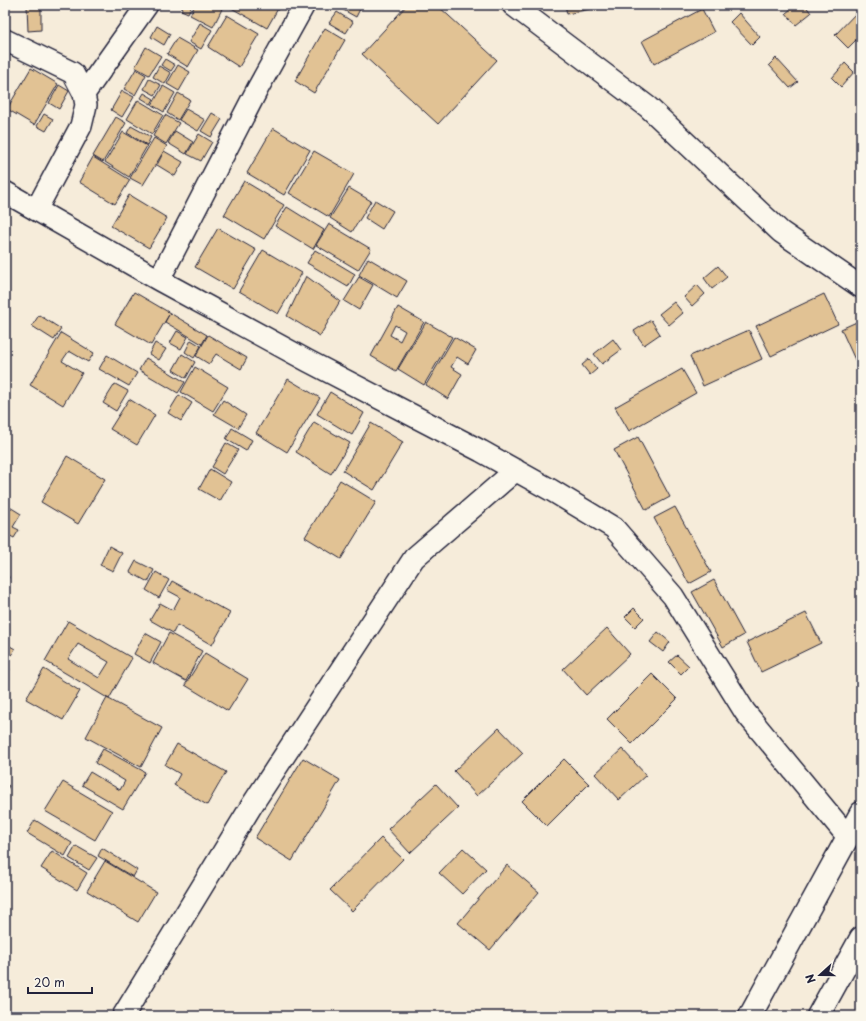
<svg xmlns="http://www.w3.org/2000/svg" width="866" height="1021" font-family="'Playpen Sans',sans-serif">
<rect width="100%" height="100%" fill="#f6ecda"/>
<filter id="ink" filterUnits="userSpaceOnUse"><feTurbulence type="fractalNoise" baseFrequency=".025" numOctaves="2"/><feDisplacementMap in="SourceGraphic" scale="8" xChannelSelector="R" yChannelSelector="G"/><feConvolveMatrix kernelMatrix="1 2 1 2 8 2 1 2 1" color-interpolation-filters="sRGB"/></filter>
<g filter="url(#ink)">
<path fill="#e1c294" stroke="#22223b" fill-rule="evenodd" d="M 184,5 L 192,5 L 188,13 L 181,10 Z
M 195,5 L 219,5 L 223,7 L 213,27 L 190,15 Z
M 226,5 L 280,5 L 267,28 Z
M 339,5 L 362,5 L 356,17 L 338,7 Z
M 407,5 L 437,5 L 497,60 L 438,124 L 362,54 Z
M 565,5 L 589,5 L 590,9 L 567,14 Z
M 796,5 L 805,5 L 811,13 L 796,25 L 786,13 Z
M 27,6 L 41,6 L 41,30 L 28,31 Z
M 702,9 L 714,32 L 654,64 L 642,41 Z
M 858,11 L 861,14 L 861,35 L 848,48 L 835,35 Z
M 337,12 L 353,22 L 346,33 L 329,23 Z
M 739,13 L 760,37 L 752,45 L 730,22 Z
M 227,15 L 259,34 L 239,67 L 208,47 Z
M 200,23 L 212,30 L 201,49 L 189,42 Z
M 157,26 L 170,34 L 164,45 L 151,37 Z
M 325,28 L 345,40 L 314,93 L 295,81 Z
M 177,38 L 198,50 L 188,67 L 167,54 Z
M 146,47 L 161,56 L 149,75 L 135,67 Z
M 776,58 L 798,82 L 790,88 L 769,65 Z
M 165,59 L 175,65 L 171,71 L 161,65 Z
M 845,63 L 854,72 L 841,87 L 832,78 Z
M 178,65 L 190,72 L 179,91 L 167,84 Z
M 159,66 L 171,73 L 165,84 L 153,77 Z
M 31,68 L 58,84 L 34,125 L 7,109 Z
M 136,69 L 146,75 L 135,95 L 124,89 Z
M 149,79 L 161,85 L 155,95 L 144,89 Z
M 59,85 L 69,91 L 59,109 L 49,103 Z
M 163,86 L 175,93 L 164,112 L 152,105 Z
M 122,91 L 134,97 L 122,117 L 111,110 Z
M 144,93 L 154,99 L 151,104 L 141,98 Z
M 178,93 L 190,100 L 178,120 L 167,113 Z
M 138,100 L 163,115 L 152,134 L 127,119 Z
M 186,109 L 205,120 L 198,131 L 179,120 Z
M 212,113 L 222,119 L 211,137 L 201,131 Z
M 44,114 L 53,119 L 46,131 L 37,126 Z
M 165,115 L 179,123 L 166,144 L 153,136 Z
M 116,117 L 126,123 L 103,162 L 93,156 Z
M 131,126 L 151,137 L 147,145 L 127,133 Z
M 273,128 L 310,150 L 284,195 L 247,173 Z
M 175,131 L 193,142 L 186,154 L 168,143 Z
M 123,132 L 147,146 L 129,177 L 105,162 Z
M 199,134 L 212,142 L 201,161 L 187,154 Z
M 154,138 L 167,146 L 143,185 L 130,178 Z
M 164,151 L 183,162 L 175,176 L 157,165 Z
M 314,151 L 354,174 L 329,217 L 289,193 Z
M 93,157 L 130,180 L 115,204 L 79,182 Z
M 244,181 L 284,205 L 264,239 L 224,215 Z
M 349,188 L 371,201 L 352,232 L 330,218 Z
M 129,195 L 167,218 L 149,248 L 111,226 Z
M 375,200 L 393,211 L 382,229 L 365,218 Z
M 287,207 L 324,230 L 313,249 L 275,226 Z
M 329,224 L 371,249 L 358,270 L 316,245 Z
M 218,228 L 256,250 L 233,289 L 195,267 Z
M 263,250 L 302,273 L 278,314 L 239,291 Z
M 315,250 L 355,274 L 348,287 L 307,263 Z
M 368,258 L 407,281 L 397,298 L 359,275 Z
M 718,266 L 727,277 L 712,289 L 704,278 Z
M 306,276 L 340,301 L 320,336 L 287,316 Z
M 359,277 L 373,285 L 359,310 L 344,301 Z
M 697,285 L 705,294 L 692,306 L 684,297 Z
M 134,292 L 170,313 L 151,345 L 115,324 Z
M 824,294 L 838,324 L 771,356 L 756,326 Z
M 674,302 L 683,313 L 669,325 L 659,314 Z
M 398,307 L 424,322 L 396,371 L 371,356 ZM 395,325 L 405,331 L 400,341 L 390,335 Z
M 170,313 L 207,335 L 202,344 L 165,322 Z
M 39,315 L 61,329 L 54,340 L 32,326 Z
M 651,320 L 660,334 L 644,345 L 634,331 Z
M 861,320 L 861,373 L 841,329 Z
M 426,322 L 452,337 L 424,385 L 398,369 Z
M 749,330 L 762,359 L 703,386 L 690,356 Z
M 177,331 L 188,337 L 181,349 L 170,343 Z
M 61,333 L 94,353 L 88,362 L 69,351 L 62,361 L 82,373 L 63,405 L 30,385 Z
M 208,335 L 247,358 L 241,369 L 216,354 L 209,364 L 196,356 Z
M 454,337 L 476,350 L 468,364 L 457,357 L 451,367 L 462,374 L 448,399 L 426,385 Z
M 613,339 L 621,350 L 602,364 L 594,354 Z
M 191,340 L 201,346 L 194,358 L 185,352 Z
M 155,343 L 166,349 L 159,360 L 149,354 Z
M 182,354 L 195,362 L 186,378 L 173,370 Z
M 107,355 L 137,373 L 129,386 L 99,369 Z
M 146,358 L 185,382 L 178,393 L 139,370 Z
M 589,359 L 597,369 L 590,375 L 582,365 Z
M 195,367 L 228,387 L 213,411 L 181,392 Z
M 682,369 L 696,393 L 629,431 L 615,407 Z
M 288,379 L 320,398 L 287,452 L 256,433 Z
M 115,384 L 128,391 L 116,411 L 103,403 Z
M 330,392 L 364,413 L 352,435 L 317,414 Z
M 179,395 L 192,403 L 181,421 L 168,413 Z
M 129,399 L 155,415 L 137,445 L 110,429 Z
M 223,400 L 246,415 L 238,428 L 214,414 Z
M 314,422 L 350,443 L 331,474 L 296,452 Z
M 371,423 L 403,442 L 374,490 L 343,471 Z
M 232,428 L 252,440 L 246,451 L 226,439 Z
M 638,437 L 670,497 L 646,510 L 614,450 Z
M 226,443 L 238,450 L 223,474 L 212,467 Z
M 67,456 L 105,479 L 78,524 L 41,502 Z
M 210,469 L 231,482 L 220,501 L 199,489 Z
M 340,480 L 376,502 L 341,559 L 305,537 Z
M 5,504 L 21,514 L 13,527 L 19,530 L 14,538 L 5,533 Z
M 675,507 L 711,572 L 689,584 L 654,518 Z
M 109,546 L 122,553 L 113,571 L 100,565 Z
M 136,561 L 154,570 L 148,582 L 130,572 Z
M 156,572 L 169,580 L 159,598 L 146,590 Z
M 5,574 L 9,577 L 5,584 Z
M 714,580 L 744,635 L 723,647 L 692,592 Z
M 172,581 L 230,613 L 212,645 L 177,625 L 173,633 L 150,620 L 160,603 L 173,610 L 180,597 L 167,590 Z
M 634,608 L 644,618 L 635,627 L 625,617 Z
M 806,613 L 821,643 L 761,672 L 747,642 Z
M 68,621 L 132,658 L 109,699 L 45,661 ZM 78,644 L 109,662 L 99,678 L 68,659 Z
M 607,628 L 630,654 L 586,695 L 563,669 Z
M 658,632 L 670,642 L 663,652 L 650,642 Z
M 145,633 L 161,642 L 150,663 L 134,654 Z
M 169,633 L 202,651 L 186,681 L 153,663 Z
M 5,643 L 15,649 L 5,665 Z
M 205,653 L 248,679 L 228,711 L 185,685 Z
M 677,655 L 689,666 L 681,674 L 669,662 Z
M 5,667 L 10,669 L 5,678 Z
M 44,669 L 80,691 L 63,720 L 26,699 Z
M 652,674 L 677,699 L 632,744 L 607,719 Z
M 107,698 L 162,728 L 141,767 L 86,737 Z
M 499,728 L 523,753 L 477,796 L 454,771 Z
M 177,744 L 226,772 L 207,805 L 174,785 L 180,774 L 165,765 Z
M 103,749 L 145,772 L 123,809 L 82,785 L 90,772 L 120,790 L 125,781 L 95,763 Z
M 622,749 L 646,775 L 619,800 L 595,774 Z
M 303,758 L 340,780 L 292,861 L 255,838 Z
M 564,759 L 589,784 L 547,826 L 522,801 Z
M 63,782 L 112,811 L 95,840 L 45,811 Z
M 5,783 L 9,786 L 5,792 Z
M 436,784 L 458,808 L 410,853 L 388,829 Z
M 35,820 L 72,843 L 65,856 L 27,833 Z
M 381,838 L 403,859 L 352,911 L 330,890 Z
M 76,846 L 97,858 L 89,870 L 69,858 Z
M 102,848 L 137,870 L 133,877 L 98,856 Z
M 463,848 L 486,869 L 462,894 L 439,873 Z
M 52,851 L 87,873 L 77,890 L 41,868 Z
M 105,861 L 156,892 L 138,922 L 87,891 Z
M 507,865 L 539,892 L 490,950 L 458,923 Z"/>
<g fill="none" stroke-linecap="round" stroke-linejoin="round">
<defs>
<path id="minor" d="M 513,5 L 648,107 L 781,232 L 861,287
M 5,40 L 73,73 L 84,94 L 86,105 L 81,126 L 36,210
M 84,94 L 147,5
M 5,192 L 159,280 L 308,361 L 481,451 L 551,490 L 614,528 L 673,596 L 745,712 L 848,837
M 159,280 L 258,88 L 304,5
M 123,1016 L 252,805 L 414,558 L 516,470"/>
<path id="trunk" d="M 750,1016 L 861,813
M 818,1016 L 861,938"/>
</defs>
<use href="#minor" stroke="#22223b" stroke-width="24"/>
<use href="#trunk" stroke="#22223b" stroke-width="25"/>
<use href="#minor" stroke="#fbf7ec" stroke-width="21"/>
<use href="#trunk" stroke="#fbf7ec" stroke-width="22"/>
</g>
</g>
<rect width="866" height="1021" fill="none" stroke="#fbf7ec" stroke-width="20"/>
<rect x="10" y="10" width="846" height="1001" fill="none" stroke="#22223b" stroke-width="1.5" filter="url(#ink)"/>
<g transform="translate(820 975) rotate(249)" stroke="#fbf7ec" stroke-width="3" paint-order="stroke">
<path d="M0-3L7 15L0 10L-7 15Z" fill="#22223b"/>
<text y="-6" font-size="11" font-weight="bold" text-anchor="middle" fill="#22223b">N</text>
</g>
<path d="M28 987v6h64v-6" fill="none" stroke="#22223b" stroke-width="2"/>
<text x="34" y="987" font-size="12" fill="#22223b" stroke="#fbf7ec" stroke-width="3" paint-order="stroke">20 m</text>
</svg>
